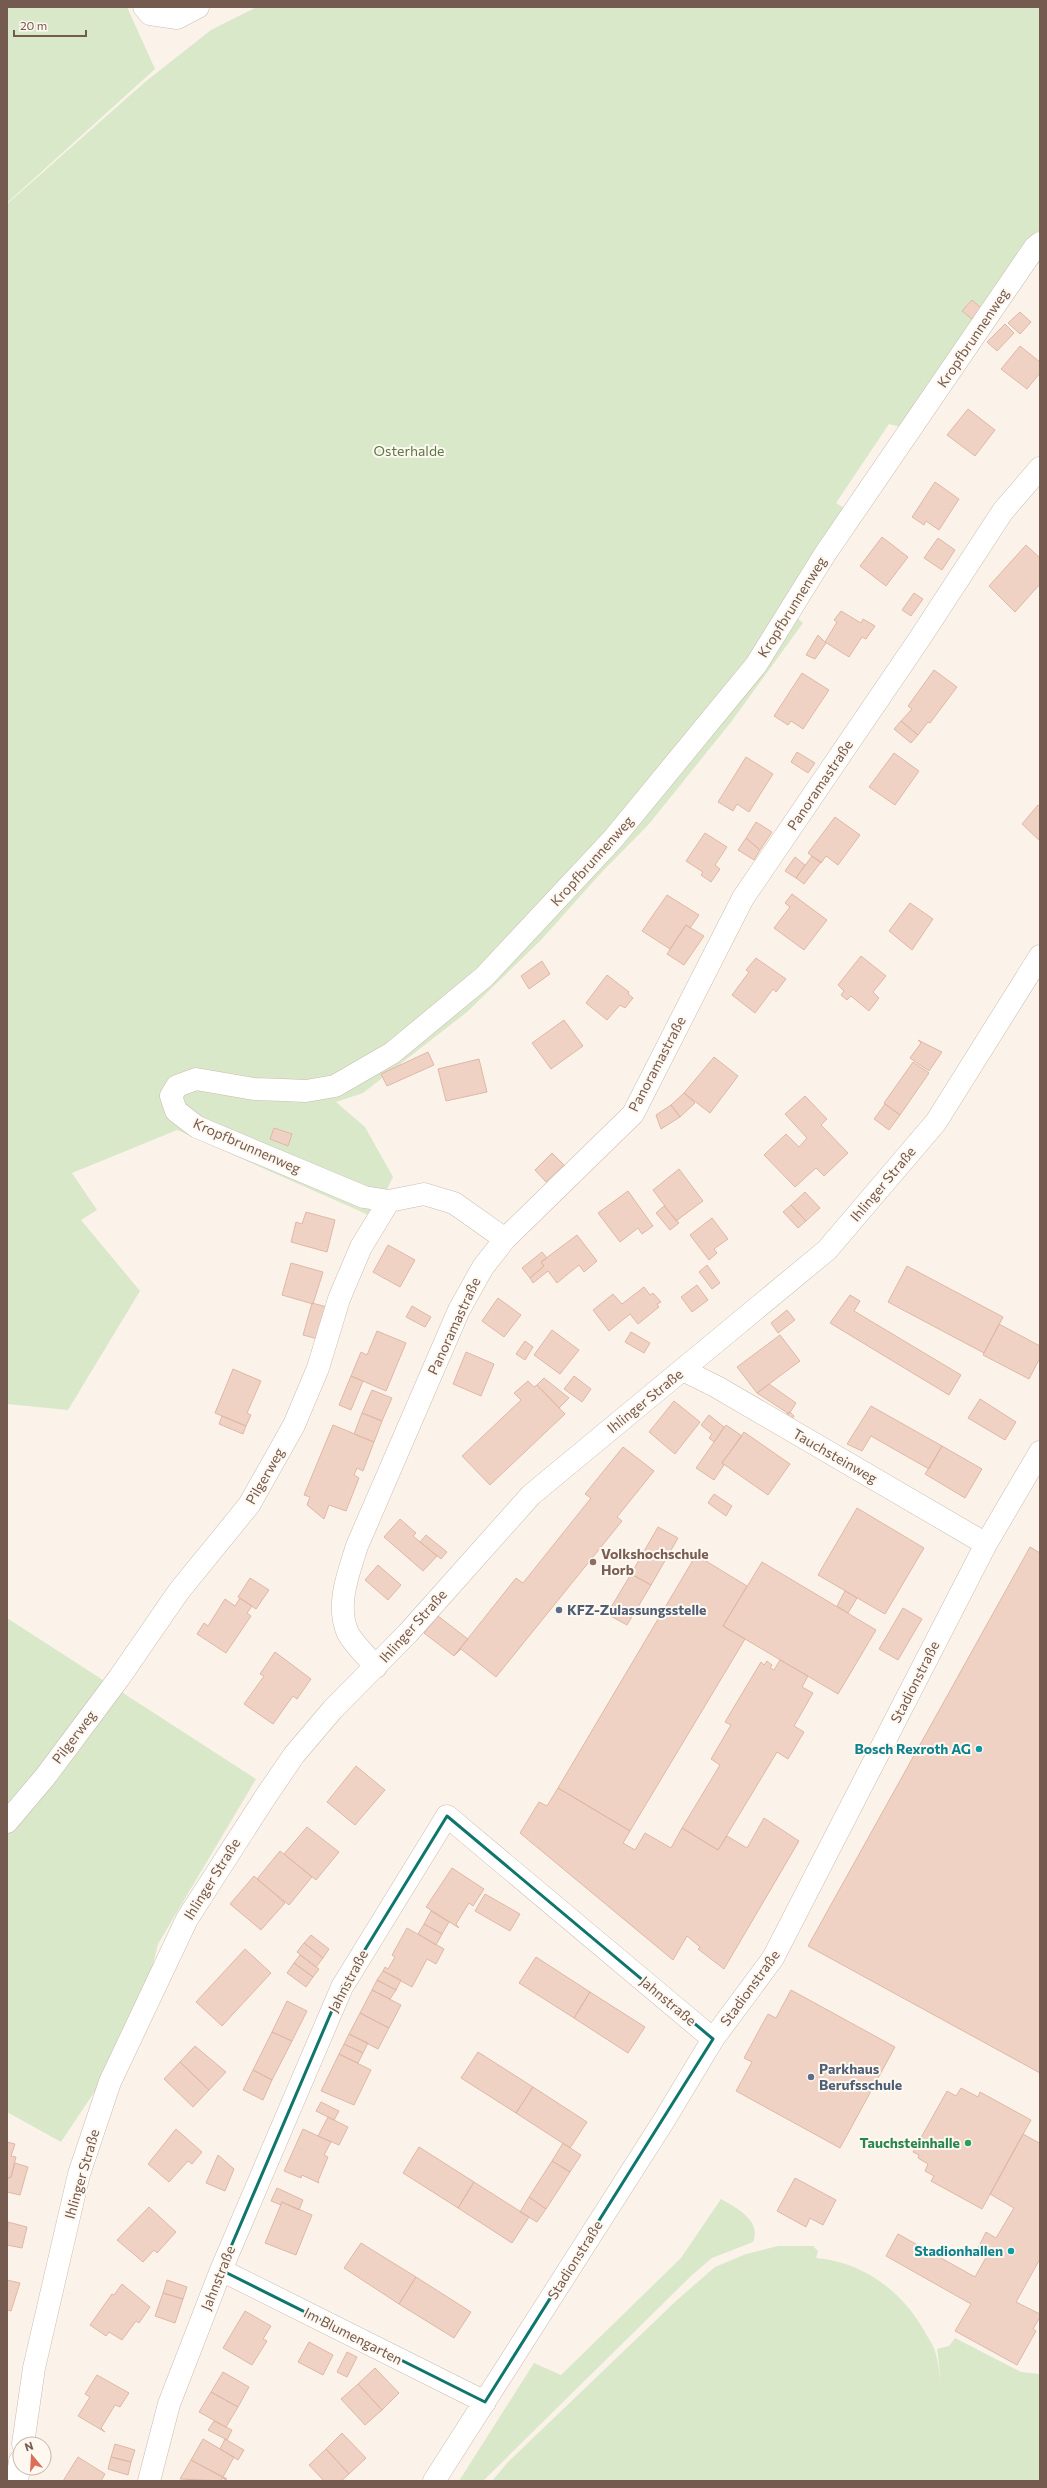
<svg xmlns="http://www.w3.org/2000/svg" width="1047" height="2488" font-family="Commissioner,sans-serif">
<rect width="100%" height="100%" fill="#fbf3ea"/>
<path fill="#d8e8c9" d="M 7,7 L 127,7 L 155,69 L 7,203 Z
M 257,7 L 1040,7 L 1040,261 L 904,428 L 889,424 L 836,503 L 846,509 L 782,605 L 803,623 L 731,722 L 649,824 L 601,873 L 541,940 L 467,1012 L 363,1093 L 336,1102 L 365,1127 L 393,1177 L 373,1217 L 177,1130 L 72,1173 L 97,1210 L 81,1220 L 140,1291 L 68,1410 L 7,1404 L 7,204 L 145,82 L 211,30 Z
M 7,1618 L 256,1779 L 158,1944 L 137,2028 L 61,2142 L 7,2112 Z
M 721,2199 C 736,2208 762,2220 753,2242 L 712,2258 L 692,2275 L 483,2481 L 459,2481 L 534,2363 L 561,2375 L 681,2258 Z
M 778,2246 L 813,2246 L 818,2251 L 816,2258 C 863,2262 902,2291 925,2332 C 928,2338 933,2344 935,2351 C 938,2360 939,2371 941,2381 L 937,2349 L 949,2346 L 955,2338 L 1021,2372 L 1040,2374 L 1040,2481 L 492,2481 L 508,2462 L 677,2300 L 715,2267 L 746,2254 Z"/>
<path fill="#efd2c3" stroke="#e0b7a5" d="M 972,300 L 981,308 L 972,319 L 962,311 Z
M 1020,312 L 1031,322 L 1020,334 L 1008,323 Z
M 1005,324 L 1014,333 L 997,351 L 987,342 Z
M 1020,346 L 1040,362 L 1040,373 L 1027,389 L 1001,369 Z
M 968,409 L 995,430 L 975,456 L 947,435 Z
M 935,482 L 959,499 L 939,530 L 926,521 L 924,525 L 912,517 Z
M 882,537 L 908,557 L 886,586 L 860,566 Z
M 938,538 L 955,550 L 942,570 L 924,558 Z
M 1026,545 L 1040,558 L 1040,584 L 1015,612 L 989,586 Z
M 914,593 L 923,599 L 911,616 L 902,610 Z
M 841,611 L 861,623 L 863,619 L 875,626 L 866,639 L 862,637 L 849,657 L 825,642 L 837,622 L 834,620 Z
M 818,635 L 826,643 L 815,659 L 806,655 Z
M 934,670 L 957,687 L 930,723 L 928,722 L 918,735 L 901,721 L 912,709 L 908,706 Z
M 802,673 L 829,690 L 803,729 L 791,721 L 788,725 L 774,716 Z
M 901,721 L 918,735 L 911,743 L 894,729 Z
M 797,752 L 815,763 L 808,773 L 791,762 Z
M 894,753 L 919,771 L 895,805 L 869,787 Z
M 746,757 L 773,774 L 749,812 L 737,804 L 733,811 L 718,802 Z
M 1038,805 L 1040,807 L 1040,841 L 1022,824 Z
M 835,817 L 860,835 L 838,865 L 826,856 L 821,863 L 808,853 Z
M 756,822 L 772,832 L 760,850 L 746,838 Z
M 705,833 L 727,847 L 715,865 L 720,869 L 711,882 L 701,875 L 703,872 L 686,861 Z
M 746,838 L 760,850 L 754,860 L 738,850 Z
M 812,856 L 821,862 L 804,884 L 796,878 Z
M 795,857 L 805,865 L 796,878 L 785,871 Z
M 792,894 L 827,920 L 804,950 L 774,928 L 790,907 L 785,903 Z
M 667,895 L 699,915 L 690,928 L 686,925 L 670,949 L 642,931 Z
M 910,903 L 933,919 L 912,950 L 889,931 Z
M 686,925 L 704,936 L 684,965 L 667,954 Z
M 861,956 L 886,976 L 873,992 L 879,998 L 869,1011 L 851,996 L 847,1000 L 841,995 L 844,991 L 838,985 Z
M 756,958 L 786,979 L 776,992 L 773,989 L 755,1013 L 732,995 L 749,972 L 746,970 Z
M 542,961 L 550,974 L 529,989 L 521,976 Z
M 607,975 L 629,992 L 628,994 L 633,998 L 625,1008 L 620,1005 L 607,1020 L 586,1003 Z
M 564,1020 L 583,1046 L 551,1069 L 532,1043 Z
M 918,1040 L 942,1052 L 929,1071 L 910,1058 L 921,1043 Z
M 428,1052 L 434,1065 L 387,1086 L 381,1074 Z
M 714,1057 L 738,1076 L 710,1113 L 684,1093 Z
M 479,1059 L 487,1092 L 446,1101 L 438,1069 Z
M 913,1062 L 929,1073 L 900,1115 L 884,1103 Z
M 684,1093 L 695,1103 L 680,1117 L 671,1105 Z
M 805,1096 L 827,1119 L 821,1125 L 848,1153 L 824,1176 L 816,1168 L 795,1187 L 764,1155 L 786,1134 L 799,1147 L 807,1138 L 785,1114 Z
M 885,1104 L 900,1115 L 889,1130 L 874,1119 Z
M 671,1105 L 680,1117 L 661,1129 L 656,1115 Z
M 274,1128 L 292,1134 L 288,1146 L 270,1139 Z
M 552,1153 L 564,1165 L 546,1182 L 535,1170 Z
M 679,1169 L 703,1201 L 676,1221 L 653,1190 Z
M 628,1191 L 653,1226 L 642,1234 L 638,1228 L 620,1242 L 598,1213 Z
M 805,1192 L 820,1208 L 806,1221 L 791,1205 Z
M 791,1205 L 806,1221 L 798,1228 L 783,1212 Z
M 664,1206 L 679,1223 L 670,1230 L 656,1213 Z
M 306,1212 L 335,1220 L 327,1252 L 291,1242 L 296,1222 L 302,1224 Z
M 712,1218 L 728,1239 L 714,1249 L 717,1253 L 709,1260 L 690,1235 Z
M 577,1235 L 597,1261 L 584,1272 L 579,1265 L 557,1283 L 548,1271 L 533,1283 L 530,1278 L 544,1266 L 541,1262 Z
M 388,1245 L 415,1260 L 400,1287 L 373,1272 Z
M 542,1252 L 547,1258 L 541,1262 L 544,1266 L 530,1278 L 522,1268 Z
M 291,1263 L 323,1272 L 313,1304 L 282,1295 Z
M 707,1265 L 720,1283 L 712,1289 L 699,1272 Z
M 907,1266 L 1003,1317 L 984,1353 L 888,1302 Z
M 697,1285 L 708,1300 L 692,1312 L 681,1297 Z
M 644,1287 L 650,1295 L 653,1293 L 661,1302 L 657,1304 L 659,1307 L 638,1324 L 630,1314 L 609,1331 L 593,1310 L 613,1294 L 622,1304 Z
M 850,1295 L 860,1301 L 854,1311 L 961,1375 L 949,1395 L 830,1323 Z
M 498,1298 L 521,1315 L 504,1337 L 482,1321 Z
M 312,1303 L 327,1307 L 318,1339 L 303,1335 Z
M 412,1306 L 431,1317 L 425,1327 L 406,1317 Z
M 787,1310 L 795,1320 L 778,1333 L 771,1323 Z
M 999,1324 L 1040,1346 L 1040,1358 L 1029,1379 L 983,1355 Z
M 552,1330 L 579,1350 L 560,1374 L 534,1355 Z
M 377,1331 L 406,1343 L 386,1391 L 351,1376 L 361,1352 L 367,1355 Z
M 631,1332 L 650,1343 L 644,1353 L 625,1342 Z
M 780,1335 L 800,1361 L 757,1393 L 737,1367 Z
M 525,1341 L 533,1347 L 525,1360 L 516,1354 Z
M 466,1352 L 494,1364 L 481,1396 L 453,1384 Z
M 233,1369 L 261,1381 L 247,1413 L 251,1415 L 246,1426 L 215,1413 Z
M 351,1376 L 363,1381 L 351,1410 L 339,1405 Z
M 574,1376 L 591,1389 L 582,1402 L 564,1389 Z
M 544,1378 L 569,1398 L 559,1408 L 537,1385 Z
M 528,1381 L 534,1387 L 537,1385 L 565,1414 L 490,1485 L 462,1456 L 521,1400 L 514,1393 Z
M 769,1384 L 796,1403 L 789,1414 L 757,1393 Z
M 372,1390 L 392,1398 L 382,1421 L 362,1413 Z
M 980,1399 L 1016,1422 L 1005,1440 L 968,1418 Z
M 674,1401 L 700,1422 L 675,1454 L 649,1432 Z
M 871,1406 L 942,1446 L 929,1469 L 871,1436 L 862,1451 L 847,1444 Z
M 790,1412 L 794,1416 L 792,1419 L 785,1415 Z
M 362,1413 L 382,1421 L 374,1442 L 354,1434 Z
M 709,1415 L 724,1427 L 714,1442 L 709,1438 L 712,1434 L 701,1425 Z
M 222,1416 L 246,1426 L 243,1434 L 219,1424 Z
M 333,1425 L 374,1442 L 363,1471 L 357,1468 L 354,1475 L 359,1478 L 346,1511 L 329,1505 L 324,1519 L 307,1505 L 310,1497 L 304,1495 Z
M 726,1425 L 742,1436 L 722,1463 L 724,1465 L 714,1480 L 696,1468 Z
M 744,1432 L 790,1464 L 768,1495 L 722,1463 Z
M 942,1446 L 982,1469 L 965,1498 L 925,1474 Z
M 623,1447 L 654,1471 L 617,1517 L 622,1521 L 496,1677 L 461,1649 L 454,1656 L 516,1578 L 523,1583 L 591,1498 L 585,1494 Z
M 714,1494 L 732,1506 L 726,1516 L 708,1503 Z
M 857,1508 L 924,1548 L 885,1614 L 818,1575 Z
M 400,1519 L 416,1533 L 413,1536 L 437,1556 L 423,1571 L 384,1537 Z
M 658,1527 L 678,1538 L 651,1585 L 631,1574 Z
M 426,1535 L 447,1552 L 441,1559 L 420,1542 Z
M 1030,1547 L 1040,1553 L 1040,2073 L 808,1946 Z
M 696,1555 L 747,1586 L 723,1626 L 745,1639 L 630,1831 L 558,1788 Z
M 762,1562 L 876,1630 L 838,1694 L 723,1626 Z
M 378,1565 L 401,1585 L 388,1600 L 365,1580 Z
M 631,1574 L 651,1585 L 627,1625 L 607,1614 Z
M 250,1578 L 269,1590 L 256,1609 L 238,1597 Z
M 845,1591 L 857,1598 L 848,1613 L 837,1606 Z
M 240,1598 L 252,1606 L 247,1613 L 251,1616 L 226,1653 L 197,1634 L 204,1623 L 208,1626 L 225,1599 L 235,1606 Z
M 903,1608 L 922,1619 L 898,1660 L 879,1649 Z
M 438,1616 L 468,1639 L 454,1656 L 424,1633 Z
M 275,1652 L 311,1679 L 297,1699 L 293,1696 L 273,1724 L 244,1704 L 264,1676 L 260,1674 Z
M 780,1660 L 808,1676 L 802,1687 L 813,1693 L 794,1726 L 804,1732 L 788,1759 L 777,1752 L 718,1850 L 682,1828 L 720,1765 L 711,1759 L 731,1725 L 725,1722 L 761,1662 L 764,1665 L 767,1661 L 772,1665 L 770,1668 L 774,1670 Z
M 356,1766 L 385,1790 L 355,1825 L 327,1802 Z
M 558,1788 L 630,1831 L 623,1843 L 635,1850 L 645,1833 L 671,1848 L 682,1828 L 718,1850 L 727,1836 L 747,1848 L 764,1818 L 799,1841 L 724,1969 L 698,1949 L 700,1947 L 687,1936 L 673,1960 L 520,1833 L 539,1802 L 547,1806 Z
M 307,1827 L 339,1852 L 316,1880 L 284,1854 Z
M 280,1851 L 312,1877 L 289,1905 L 257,1879 Z
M 452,1868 L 484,1889 L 473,1906 L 469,1903 L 456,1924 L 459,1928 L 426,1907 Z
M 254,1876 L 285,1903 L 261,1930 L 230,1904 Z
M 485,1894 L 520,1914 L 510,1931 L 475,1911 Z
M 431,1911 L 449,1922 L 442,1934 L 424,1924 Z
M 424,1924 L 442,1934 L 436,1945 L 418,1934 Z
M 407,1928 L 444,1949 L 436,1964 L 427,1959 L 412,1987 L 383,1971 L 385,1967 L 388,1969 L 395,1957 L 392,1955 Z
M 311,1935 L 329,1949 L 323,1958 L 304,1943 Z
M 304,1943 L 323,1958 L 316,1967 L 297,1952 Z
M 245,1949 L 271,1973 L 222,2026 L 196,2002 Z
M 300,1955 L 319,1969 L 313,1977 L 294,1963 Z
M 536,1957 L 590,1992 L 574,2018 L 519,1983 Z
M 294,1963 L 313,1977 L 306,1987 L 287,1973 Z
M 383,1971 L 401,1980 L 396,1990 L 377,1980 Z
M 377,1980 L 396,1990 L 390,1999 L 372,1990 Z
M 372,1990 L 401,2005 L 389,2028 L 360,2013 Z
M 791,1990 L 895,2047 L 840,2148 L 736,2091 L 752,2062 L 744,2058 L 763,2023 L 768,2014 L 776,2018 Z
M 590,1992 L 645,2027 L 628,2053 L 574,2018 Z
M 287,2001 L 307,2011 L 292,2041 L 272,2032 Z
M 360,2013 L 389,2028 L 378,2049 L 349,2034 Z
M 272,2032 L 292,2041 L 272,2080 L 253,2070 Z
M 349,2034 L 368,2043 L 363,2053 L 344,2044 Z
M 344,2044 L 363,2053 L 358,2063 L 339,2054 Z
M 195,2046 L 226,2072 L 209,2090 L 180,2062 Z
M 478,2052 L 533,2087 L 516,2113 L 461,2078 Z
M 339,2054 L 371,2070 L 354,2105 L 321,2091 Z
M 180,2062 L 209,2090 L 193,2107 L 164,2079 Z
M 253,2070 L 272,2080 L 263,2100 L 243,2090 Z
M 533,2087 L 587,2122 L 570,2148 L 516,2113 Z
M 961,2088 L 978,2097 L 980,2092 L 1031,2120 L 982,2209 L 931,2181 L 934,2176 L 925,2171 L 928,2164 L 918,2158 L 919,2155 L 913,2152 L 947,2091 L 956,2096 Z
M 321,2102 L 339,2111 L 334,2120 L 316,2111 Z
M 328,2117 L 348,2127 L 339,2145 L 318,2136 Z
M 176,2129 L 202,2152 L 192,2164 L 188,2161 L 169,2182 L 148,2164 Z
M 303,2129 L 331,2142 L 324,2155 L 328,2157 L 318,2181 L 319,2183 L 302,2175 L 301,2178 L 284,2171 Z
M 1023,2134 L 1039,2143 L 1040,2141 L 1040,2259 L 1016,2302 L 1040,2314 L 1040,2317 L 1033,2329 L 1036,2331 L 1017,2365 L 955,2331 L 971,2304 L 886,2256 L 898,2234 L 975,2277 L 988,2254 L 978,2248 L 986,2232 L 996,2238 L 1014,2208 L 990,2194 Z
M 7,2142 L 15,2144 L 11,2156 L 16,2157 L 11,2177 L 7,2179 Z
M 563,2143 L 581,2155 L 570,2172 L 552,2161 Z
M 419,2147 L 474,2182 L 458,2208 L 403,2173 Z
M 218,2155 L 234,2169 L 225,2191 L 206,2183 Z
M 552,2161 L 570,2172 L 546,2209 L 529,2197 Z
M 15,2163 L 28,2167 L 20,2195 L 7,2192 L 7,2179 L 11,2177 Z
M 795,2178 L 836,2200 L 823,2225 L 810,2218 L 806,2227 L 777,2211 Z
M 474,2182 L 529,2217 L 512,2243 L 458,2208 Z
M 277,2188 L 303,2200 L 299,2210 L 282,2202 L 281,2205 L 271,2201 Z
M 529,2197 L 546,2209 L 537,2222 L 520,2212 Z
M 282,2202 L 312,2215 L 296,2255 L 265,2243 Z
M 149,2207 L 176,2232 L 157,2253 L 154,2250 L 143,2262 L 117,2240 Z
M 8,2222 L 27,2227 L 22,2248 L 7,2245 Z
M 361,2243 L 416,2277 L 399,2304 L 344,2268 Z
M 416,2277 L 471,2312 L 454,2338 L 399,2304 Z
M 7,2280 L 20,2283 L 11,2311 L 7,2310 Z
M 167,2280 L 187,2287 L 183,2299 L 163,2293 Z
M 122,2284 L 150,2307 L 139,2323 L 136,2321 L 122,2340 L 109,2332 L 106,2336 L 90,2325 L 112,2294 L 114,2295 Z
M 163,2293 L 183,2299 L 175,2323 L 155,2316 Z
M 245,2311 L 271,2326 L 263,2339 L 267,2341 L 252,2365 L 223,2348 Z
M 309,2342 L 333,2355 L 323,2375 L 298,2362 Z
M 347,2352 L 357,2357 L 347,2377 L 337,2372 Z
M 375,2368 L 399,2393 L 382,2410 L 358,2384 Z
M 223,2372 L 249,2387 L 238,2407 L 211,2392 Z
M 97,2375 L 129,2393 L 120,2407 L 115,2405 L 101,2428 L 105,2432 L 78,2416 L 90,2397 L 85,2394 Z
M 358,2384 L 382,2410 L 365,2425 L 341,2399 Z
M 211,2392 L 238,2407 L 226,2427 L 199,2412 Z
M 214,2421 L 232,2430 L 227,2440 L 208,2430 Z
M 342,2433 L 366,2458 L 349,2474 L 326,2449 Z
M 203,2439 L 234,2457 L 223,2477 L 227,2479 L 191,2460 Z
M 225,2439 L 244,2450 L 238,2460 L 220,2449 Z
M 115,2444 L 135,2450 L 131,2462 L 111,2457 Z
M 326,2449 L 349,2474 L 341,2481 L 324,2481 L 309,2465 Z
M 78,2457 L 105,2474 L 101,2481 L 63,2481 Z
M 111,2457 L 131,2462 L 128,2475 L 108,2469 Z
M 191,2460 L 226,2479 L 226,2480 L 222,2478 L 221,2481 L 180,2479 Z"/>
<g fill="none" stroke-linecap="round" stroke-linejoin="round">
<defs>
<path id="street" d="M 144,7 L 150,14 L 177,18 L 198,7
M 505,1239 L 454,1203 L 424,1194 L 389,1201 L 364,1197 L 197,1127 L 176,1111 L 171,1096 L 177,1086 L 196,1079 L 254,1089 L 283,1090 L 306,1091 L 335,1086 L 392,1053 L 484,977 L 613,839 L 756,665 L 825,554 L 1035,247 L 1040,243
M 683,1370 L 717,1387 L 986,1544
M 376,1667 C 367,1656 352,1643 347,1631 C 336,1603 349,1572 357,1546 L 459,1310 L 483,1267 L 505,1239 L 633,1114 L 743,898 L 918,641 L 1003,511 L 1040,468
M 7,1822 L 45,1777 L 119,1678 L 179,1591 L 249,1505 L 294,1425 L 318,1368 L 339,1299 L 361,1247 L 389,1201
M 221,2270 L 485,2402
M 23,2444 L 34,2368 L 79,2174 L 110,2082 L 187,1919 L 266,1796 L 294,1755 L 333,1709 L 408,1633 L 531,1495 L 827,1250 L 936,1122 L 1040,956
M 17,2481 L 20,2461
M 149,2481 L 169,2404 L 221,2270 L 342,1987 L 447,1816 L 713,2039
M 434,2481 L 663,2122 L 713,2039 L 773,1958 L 986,1544 L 1040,1452"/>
</defs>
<use href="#street" stroke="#cdbbb0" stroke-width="23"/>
<use href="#street" stroke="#fff" stroke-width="22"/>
</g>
<path fill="none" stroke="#0f766e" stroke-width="3" stroke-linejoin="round" d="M 447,1816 L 713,2039 L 485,2402 L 221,2270 L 342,1987 Z"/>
<circle fill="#8d6e63" stroke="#fef8f0" stroke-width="1.5" cx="593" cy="1562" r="4"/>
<g fill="#5c6f8a" stroke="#fef8f0" stroke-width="1.5">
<circle cx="559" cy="1610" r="4"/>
<circle cx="811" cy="2077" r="4"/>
</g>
<g fill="#0f9aa8" stroke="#fef8f0" stroke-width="1.5">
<circle cx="979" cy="1749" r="4"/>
<circle cx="1011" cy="2251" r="4"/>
</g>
<circle fill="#2e9e5b" stroke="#fef8f0" stroke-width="1.5" cx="968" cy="2143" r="4"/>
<g text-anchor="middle" stroke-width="4" stroke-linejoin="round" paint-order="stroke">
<g font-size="14" fill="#745a4f" stroke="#fef8f0">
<text transform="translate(973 338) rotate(-56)" y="5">Kropfbrunnenweg</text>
<text transform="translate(792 607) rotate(-58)" y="5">Kropfbrunnenweg</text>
<text transform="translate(820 785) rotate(-56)" y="5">Panoramastraße</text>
<text transform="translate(592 861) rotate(-48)" y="5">Kropfbrunnenweg</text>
<text transform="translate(657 1064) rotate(-62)" y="5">Panoramastraße</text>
<text transform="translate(247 1146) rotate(24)" y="5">Kropfbrunnenweg</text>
<text transform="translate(883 1184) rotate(-50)" y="5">Ihlinger Straße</text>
<text transform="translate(454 1326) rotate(-65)" y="5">Panoramastraße</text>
<text transform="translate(645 1401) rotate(-39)" y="5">Ihlinger Straße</text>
<text transform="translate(835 1456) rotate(30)" y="5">Tauchsteinweg</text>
<text transform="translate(265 1476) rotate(-60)" y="5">Pilgerweg</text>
<text transform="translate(413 1626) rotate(-48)" y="5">Ihlinger Straße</text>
<text transform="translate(915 1682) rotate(-63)" y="5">Stadionstraße</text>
<text transform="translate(74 1737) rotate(-53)" y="5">Pilgerweg</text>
<text transform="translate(212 1879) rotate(-58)" y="5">Ihlinger Straße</text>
<text transform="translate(348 1981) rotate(-62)" y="5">Jahnstraße</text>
<text transform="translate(750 1988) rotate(-54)" y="5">Stadionstraße</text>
<text transform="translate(668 2001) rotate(40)" y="5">Jahnstraße</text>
<text transform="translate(82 2174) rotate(-74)" y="5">Ihlinger Straße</text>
<text transform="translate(575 2260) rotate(-58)" y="5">Stadionstraße</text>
<text transform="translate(218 2278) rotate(-68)" y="5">Jahnstraße</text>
<text transform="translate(353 2336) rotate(27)" y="5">Im Blumengarten</text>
</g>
<g font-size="14" fill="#597947" stroke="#fef8f0">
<text x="409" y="456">Osterhalde</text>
</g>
<g font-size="14" font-weight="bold" fill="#785e54" stroke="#fef8f0" text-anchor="start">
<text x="601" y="1559">Volkshochschule<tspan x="601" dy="16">Horb</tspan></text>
</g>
<g font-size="14" font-weight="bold" fill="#4e5e75" stroke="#fef8f0" text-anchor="start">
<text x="567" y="1615">KFZ-Zulassungsstelle</text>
<text x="819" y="2074">Parkhaus<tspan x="819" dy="16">Berufsschule</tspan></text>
</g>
<g font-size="14" font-weight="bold" fill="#0d838f" stroke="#fef8f0" text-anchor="end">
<text x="971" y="1754">Bosch Rexroth AG</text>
<text x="1003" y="2256">Stadionhallen</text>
</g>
<g font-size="14" font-weight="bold" fill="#27864d" stroke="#fef8f0" text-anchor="end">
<text x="960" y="2148">Tauchsteinhalle</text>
</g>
</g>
<rect width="1047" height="2488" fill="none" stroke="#745a4f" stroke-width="16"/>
<g transform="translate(32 2456) rotate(342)"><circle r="19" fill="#fef8f0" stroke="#c7b9b0"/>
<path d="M0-3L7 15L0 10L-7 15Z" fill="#dc6d58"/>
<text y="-6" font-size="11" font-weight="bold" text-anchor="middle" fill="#745a4f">N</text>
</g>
<path d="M14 30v6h72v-6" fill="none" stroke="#745a4f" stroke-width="2"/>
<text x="20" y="30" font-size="12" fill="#745a4f" stroke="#fef8f0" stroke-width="3" paint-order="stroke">20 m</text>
</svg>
